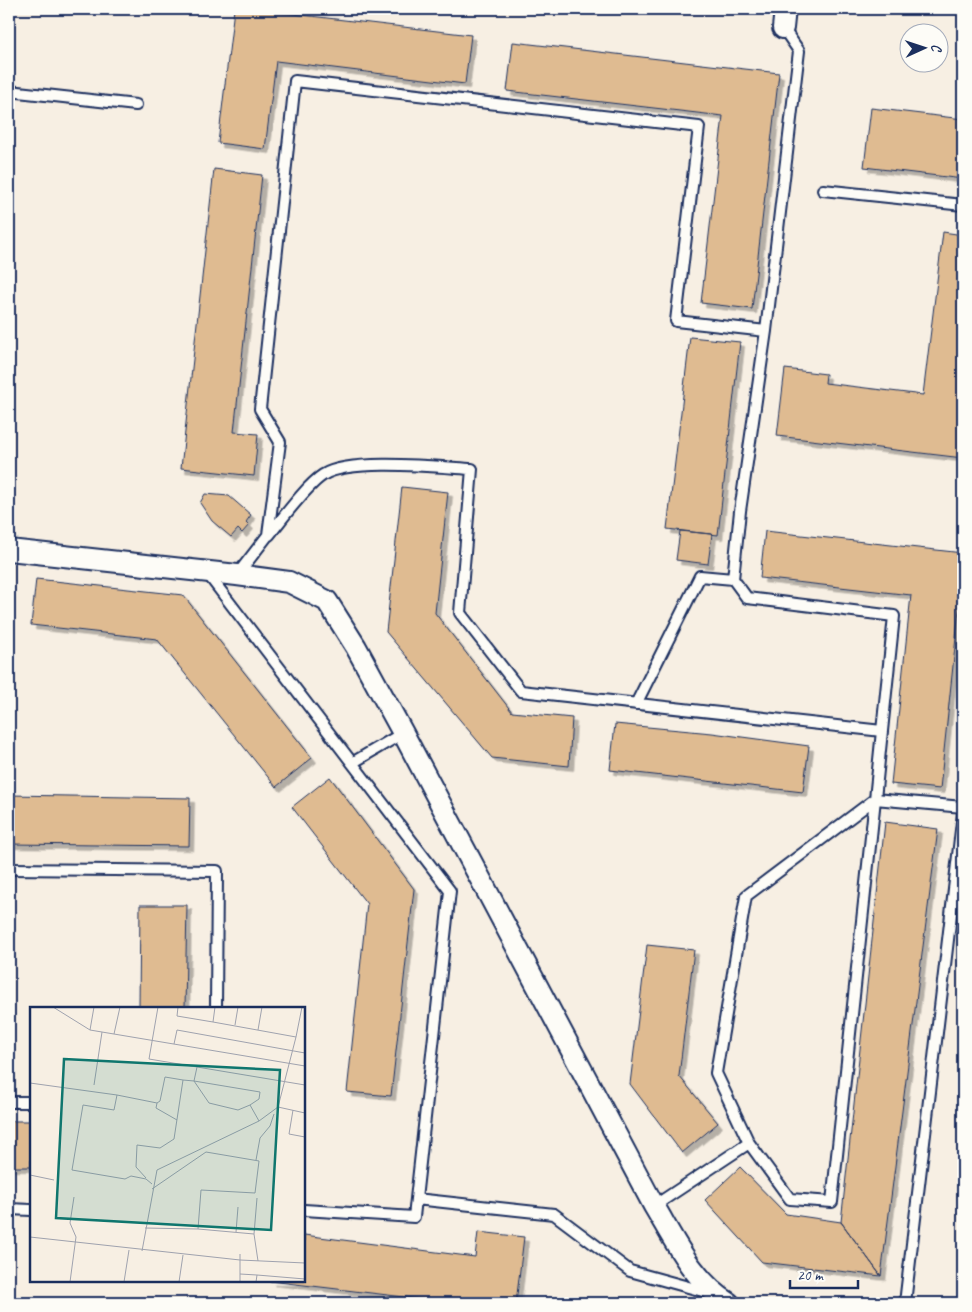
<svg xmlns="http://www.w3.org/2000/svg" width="972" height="1312" font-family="Caveat,sans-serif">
<defs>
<filter id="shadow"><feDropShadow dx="4.5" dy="4.5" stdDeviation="0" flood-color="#0004"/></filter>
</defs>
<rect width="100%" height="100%" fill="#f7efe3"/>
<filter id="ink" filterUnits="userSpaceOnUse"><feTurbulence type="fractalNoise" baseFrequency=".02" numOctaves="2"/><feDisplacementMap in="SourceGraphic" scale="10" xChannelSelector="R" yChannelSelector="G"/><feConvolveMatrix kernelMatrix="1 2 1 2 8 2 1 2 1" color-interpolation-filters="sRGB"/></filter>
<g filter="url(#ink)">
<path fill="#dfbb91" stroke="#1b2f5e" filter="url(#shadow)" d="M 234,9 L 251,9 L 471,35 L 465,84 L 276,61 L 265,149 L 218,143 Z
M 513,42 L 779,73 L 752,309 L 701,303 L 723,116 L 507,91 Z
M 871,108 L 963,119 L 963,179 L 864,167 Z
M 214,169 L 262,175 L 234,432 L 258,434 L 254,476 L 181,468 Z
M 943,232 L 963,235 L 963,458 L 777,436 L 785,369 L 826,374 L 825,383 L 923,395 Z
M 690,337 L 740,342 L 718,535 L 667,529 Z
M 402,487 L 448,492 L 435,613 L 512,712 L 572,718 L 569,766 L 492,758 L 386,632 Z
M 205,494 L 229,496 L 251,515 L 246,522 L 249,525 L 242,533 L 238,529 L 231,537 L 212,521 L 200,503 Z
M 680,531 L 712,534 L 708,564 L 676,560 Z
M 765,531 L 963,553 L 963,571 L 940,789 L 891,784 L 911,595 L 760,578 Z
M 36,579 L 183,595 L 312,758 L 276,787 L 157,639 L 31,625 Z
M 615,724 L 712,733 L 809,746 L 803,792 L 610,770 Z
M 330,777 L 414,889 L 391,1096 L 347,1092 L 367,904 L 292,807 Z
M 9,795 L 190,798 L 189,846 L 9,844 Z
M 885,822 L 938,829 L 881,1276 L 841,1222 Z
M 140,905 L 187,905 L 185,1008 L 139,1008 Z
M 647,945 L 694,950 L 679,1076 L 718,1123 L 682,1153 L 630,1084 Z
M 9,1121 L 31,1121 L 31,1167 L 9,1167 Z
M 740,1167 L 786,1214 L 841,1222 L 881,1276 L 762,1262 L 705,1200 Z
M 478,1232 L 524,1237 L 516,1303 L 455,1303 L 270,1281 L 304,1281 L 304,1235 L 475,1257 Z"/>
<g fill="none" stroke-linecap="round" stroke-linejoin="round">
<defs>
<path id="service" d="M 9,91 L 136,105
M 823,190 L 963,205
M 766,331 L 740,511 L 733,579 L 747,598 L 894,616 L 882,731
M 269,535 C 282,519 307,485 323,475 C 350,458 438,467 472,469 L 460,613 L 521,691 L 882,731 L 875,799 L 963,807
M 207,573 L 450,891 L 414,1217 L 304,1210
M 237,575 L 268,535 L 280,442 L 260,409 L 295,81 L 699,127 L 676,321 L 766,331 L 799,51 L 783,28
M 636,704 L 700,576 L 733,579
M 352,763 L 403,733
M 9,869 L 217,871 L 216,1008
M 9,1102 L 31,1102
M 749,1143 L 790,1199 L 832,1202 L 875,799
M 416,1199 L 554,1214 L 630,1271 L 710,1293
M 654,1206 L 749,1143 L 716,1073 L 746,896 L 875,799
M 9,1209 L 31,1210
M 905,1303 L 963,813"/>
<path id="minor" d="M 783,28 L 785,9
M 9,550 L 237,575 L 289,582 L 327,601 L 356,647 L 403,733 L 654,1206 C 675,1241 693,1281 729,1303"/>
</defs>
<use href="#service" stroke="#1b2f5e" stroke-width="14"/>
<use href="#minor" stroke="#1b2f5e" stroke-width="24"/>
<use href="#service" stroke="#fdfcf7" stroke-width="10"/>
<use href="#minor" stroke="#fdfcf7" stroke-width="20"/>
</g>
</g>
<g transform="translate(30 1007)">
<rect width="275" height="275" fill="#f7efe3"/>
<path fill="none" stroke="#9fa2ae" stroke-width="1" d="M 23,0 L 60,23 L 275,59M 128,0 L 119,52 L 275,78M 148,0 L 147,9 L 183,15M 205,18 L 208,0M 60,23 L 64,0M 228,23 L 232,0M 84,27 L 90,0M 266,30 L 272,0M 144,37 L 147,23 L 275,46M 164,74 L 179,96 L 208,103 L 220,98 L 229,114M 164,74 L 230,85 L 229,92 L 220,98M 0,76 L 87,88 L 84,103 L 53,98 L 42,163 L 95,172 L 101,169 L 116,172 L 122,177M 64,78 L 72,25M 87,88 L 127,96 L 130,94 L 135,70 L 153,73M 127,96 L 126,101 L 147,113M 248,100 L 275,106M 263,103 L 259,127 L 275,130M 226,153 L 230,131 L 240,119 L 244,107M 0,168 L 24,173M 116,171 L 106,160 L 107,138 L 130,141 L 144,132 L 153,73 L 164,74 L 167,60M 227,191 L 224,227 L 228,254M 115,221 L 168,222 L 171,183 L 225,186 L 229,154 L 176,145 L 122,182M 168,222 L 224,227M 206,225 L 208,200M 0,230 L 210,253 L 210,247M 112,244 L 127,163 L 229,114 L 248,100 L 266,30 L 183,15 L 185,0M 210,267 L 227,268M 40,275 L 46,230 L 40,216 L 44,190M 94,275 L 99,243M 149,275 L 153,248M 210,275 L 210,253 L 275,256M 226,275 L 227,268 L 275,272"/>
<path fill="#0f766e" fill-opacity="0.15" stroke="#0f766e" stroke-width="2.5" d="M 34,52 L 250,63 L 241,223 L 26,211 Z"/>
<rect width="275" height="275" fill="none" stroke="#1b2f5e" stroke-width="2.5"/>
</g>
<rect width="972" height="1312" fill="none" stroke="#fdfcf7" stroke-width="30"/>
<rect x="15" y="15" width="942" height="1282" fill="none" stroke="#1b2f5e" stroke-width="2" filter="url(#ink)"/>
<g transform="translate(924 48) rotate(87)"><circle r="24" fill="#fdfcf7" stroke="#a3aaba"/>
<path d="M0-4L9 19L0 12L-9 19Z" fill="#1b2f5e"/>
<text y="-8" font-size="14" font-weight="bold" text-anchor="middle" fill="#1b2f5e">С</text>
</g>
<path d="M790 1280v8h68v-8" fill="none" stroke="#1b2f5e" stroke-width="2.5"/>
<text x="797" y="1280" font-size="15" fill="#1b2f5e" stroke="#fdfcf7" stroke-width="4" paint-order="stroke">20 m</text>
</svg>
